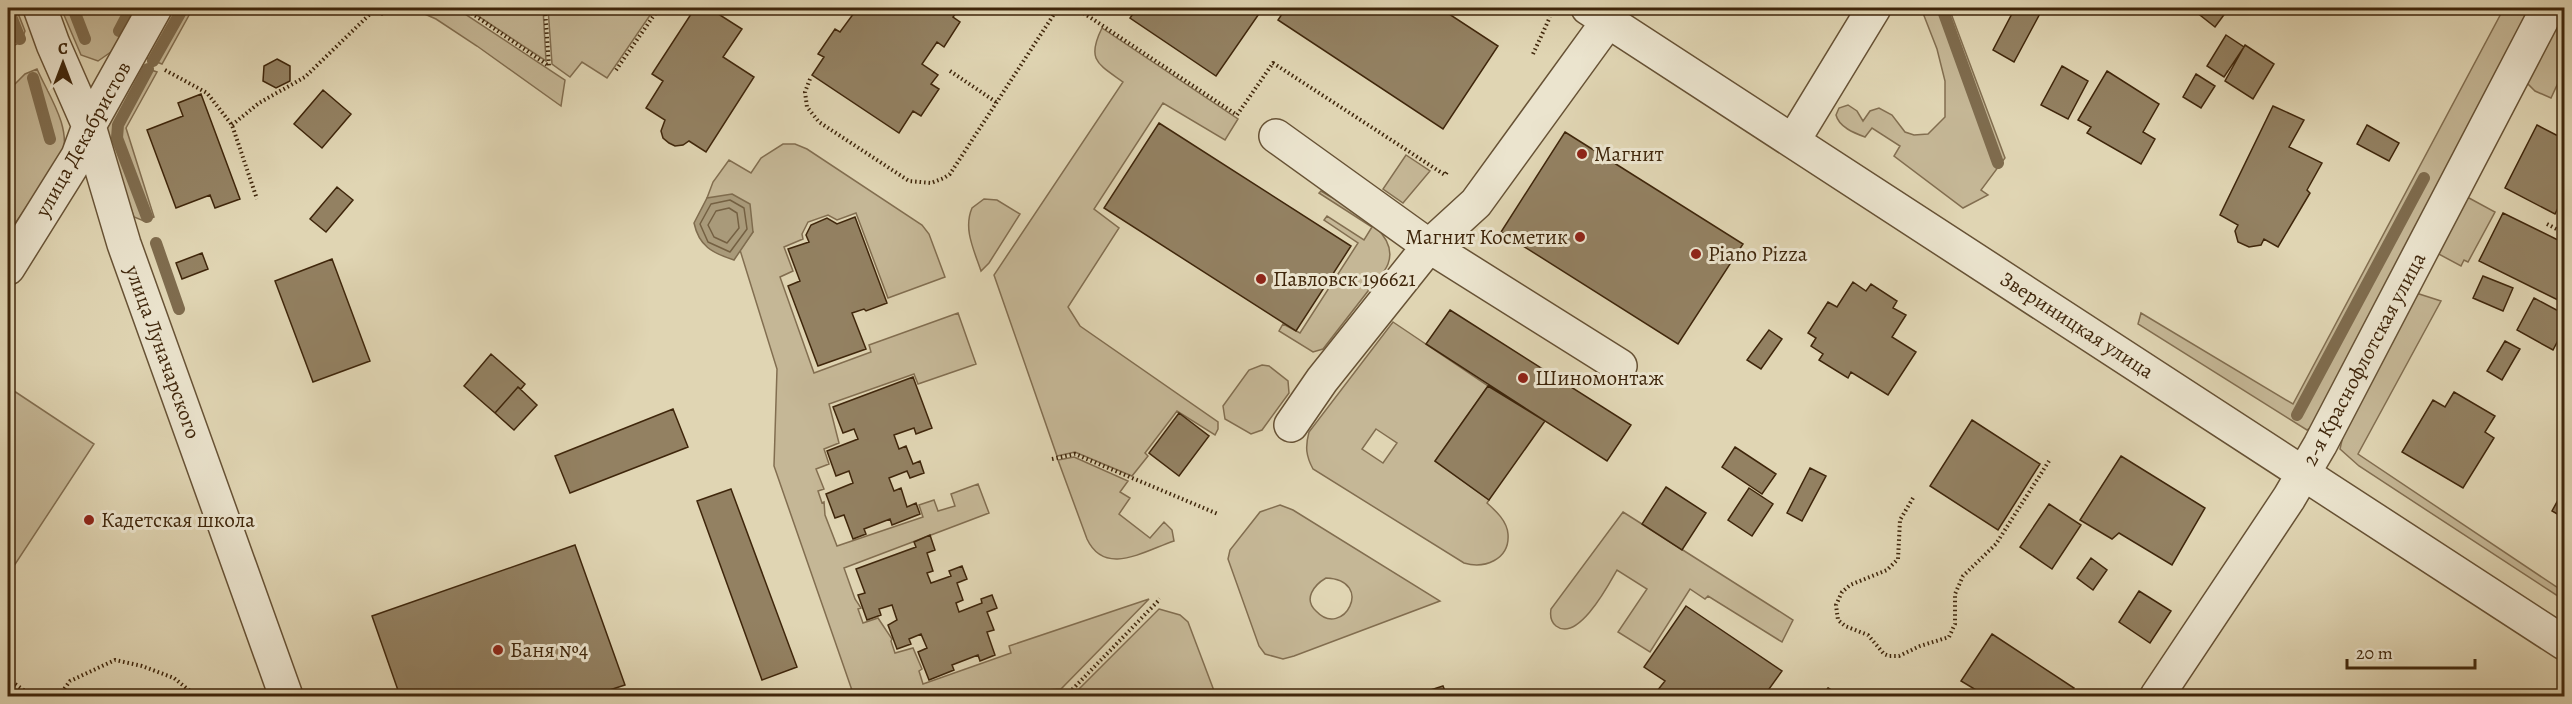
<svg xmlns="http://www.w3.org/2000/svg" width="2572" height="704" font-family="Alegreya,serif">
<rect width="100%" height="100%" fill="#e0d5b3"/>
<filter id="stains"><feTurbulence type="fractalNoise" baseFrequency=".00333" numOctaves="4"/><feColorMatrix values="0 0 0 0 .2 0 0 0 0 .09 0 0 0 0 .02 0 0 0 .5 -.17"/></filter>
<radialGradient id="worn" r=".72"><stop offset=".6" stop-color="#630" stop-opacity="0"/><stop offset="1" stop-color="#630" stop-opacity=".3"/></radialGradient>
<path fill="#c5b796" stroke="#826e50" stroke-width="1.5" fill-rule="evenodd" d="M 8,8 L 16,8 L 25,31 L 21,42 L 13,46 L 8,32 Z
M 61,8 L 142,8 L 118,47 L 98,61 L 81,55 Z
M 168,8 L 193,8 L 162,64 L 141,56 Z
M 411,8 L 456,8 L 565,80 L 561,106 L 477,46 L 436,19 Z
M 466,8 L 543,8 L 546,61 Z
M 548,8 L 655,8 L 607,78 L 582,62 L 570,77 L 552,64 Z
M 1921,8 L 1949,8 L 2005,158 L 1981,190 L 1988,195 L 1963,208 L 1894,156 L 1900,146 L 1872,128 L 1865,137 C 1854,133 1839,127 1836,115 L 1839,108 L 1848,105 L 1857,111 L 1863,121 L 1870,111 L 1879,108 L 1892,115 L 1905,132 L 1914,135 L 1928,134 L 1945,117 L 1945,81 L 1937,49 Z
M 2504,8 L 2532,8 L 2311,427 L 2307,430 L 2138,324 L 2141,313 L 2293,404 Z
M 2564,9 L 2564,70 L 2551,98 L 2535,91 L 2526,82 L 2559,10 Z
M 1102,28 L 1238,119 L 1225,140 L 1163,103 L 1094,209 L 1119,228 L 1068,307 L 1080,326 L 1218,422 L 1218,429 L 1215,435 L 1177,411 L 1145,453 L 1148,456 L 1132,476 L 1075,452 L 1057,456 L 994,275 L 1123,82 C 1098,64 1086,60 1102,28 Z
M 137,65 L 157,72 L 126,128 L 154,217 L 144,221 L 134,217 L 106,141 L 105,129 Z
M 37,69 C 49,96 72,128 62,157 L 9,232 L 8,91 L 25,74 Z
M 783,144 L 795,144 L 807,149 L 922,225 L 929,234 L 945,277 L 888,298 L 856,213 L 837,220 L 828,215 L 808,222 L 802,234 L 803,239 L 784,247 L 793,271 L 780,277 L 814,373 L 871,352 L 869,345 L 958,313 L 976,364 L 918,384 L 914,374 L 829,404 L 839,443 L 824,449 L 829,464 L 816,469 L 824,489 L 818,491 L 822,503 L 824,502 L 825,515 L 837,546 L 923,517 L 919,505 L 934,500 L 938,511 L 955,506 L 951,494 L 978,484 L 989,513 L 844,568 L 855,599 L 861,608 L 858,609 L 863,623 L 878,618 L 892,639 L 891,641 L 895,653 L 913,648 L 922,669 L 919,671 L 923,684 L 1011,653 L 1009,646 L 1149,599 L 1061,689 L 1047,690 L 1041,696 L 854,696 L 774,466 L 777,369 L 740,250 L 753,232 L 707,198 L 713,182 L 729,160 L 751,173 L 761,158 Z
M 1406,155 L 1430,171 L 1403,203 L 1383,189 Z
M 1321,191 C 1343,205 1401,230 1388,264 C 1385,272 1377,280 1372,287 L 1370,286 L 1368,291 L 1323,349 L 1313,352 L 1279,331 L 1283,324 L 1300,333 L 1358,243 L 1324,220 L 1327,216 L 1364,240 L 1372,227 L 1319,193 Z
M 2469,198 L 2495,212 L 2468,262 L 2464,260 L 2461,266 L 2435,252 L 2464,199 Z
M 984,199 L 997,200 L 1020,214 L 989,263 L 981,271 C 974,250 963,229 972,208 Z
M 2413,292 L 2441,301 L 2358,454 L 2564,592 L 2564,600 L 2359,466 L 2340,449 L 2345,427 Z
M 1393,322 L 1488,386 L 1435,461 L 1489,500 L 1487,503 C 1496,511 1507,521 1508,534 C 1510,560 1484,569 1464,563 L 1313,469 C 1306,456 1305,447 1309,432 ZM 1376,429 L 1397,443 L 1383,463 L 1362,449 Z
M 1262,365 L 1269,366 L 1288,381 L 1289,393 L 1262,430 L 1251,434 L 1225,419 L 1223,406 L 1249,370 Z
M 8,387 L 94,444 L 8,575 Z
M 1074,457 L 1128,481 L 1120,492 L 1130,498 L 1119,514 L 1150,538 L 1164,522 L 1172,530 L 1174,541 C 1144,551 1105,577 1087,539 L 1058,460 Z
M 1280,505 L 1293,510 L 1440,601 L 1294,656 L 1283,659 L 1265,654 L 1259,646 L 1228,559 L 1230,550 L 1260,512 ZM 1326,578 C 1376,580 1343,640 1316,611 C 1303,599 1314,585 1326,578 Z
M 1623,512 L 1793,620 L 1782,642 L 1708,596 L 1705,599 L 1690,589 L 1650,652 L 1618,632 L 1647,589 L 1617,570 C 1609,584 1578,643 1556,626 C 1551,622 1550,615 1551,609 Z
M 1159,609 L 1180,615 L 1188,622 L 1216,696 L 1072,696 Z"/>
<path fill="#a99a7a" stroke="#7f6c4e" stroke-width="1.5" d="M 732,194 L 750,204 L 753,232 L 734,260 C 712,253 699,246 694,223 L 707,198 Z"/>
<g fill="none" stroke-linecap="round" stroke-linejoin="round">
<path stroke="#746042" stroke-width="1.5" d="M 730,200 L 744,208 L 747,229 L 730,252 L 708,242 L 700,224 L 711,204 Z
M 729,208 L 737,213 L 739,228 L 727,243 L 714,237 L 708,225 L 716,211 Z"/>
<path stroke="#7f6c4e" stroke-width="12" d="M 73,8 L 85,39
M 1942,8 L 1998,163
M 8,9 L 20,39
M 119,31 L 131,8
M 153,61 L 183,8
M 33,78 L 50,139
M 147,217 L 117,138 L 118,125 L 148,69
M 156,243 L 179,309
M 2297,415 L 2424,178"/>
</g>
<path fill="#938162" stroke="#3f260b" stroke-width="1.5" d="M 373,8 L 388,8 L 382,15 Z
M 695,8 L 709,8 L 742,29 L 723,57 L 754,77 L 706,152 L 689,141 L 683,145 L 675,146 L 669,143 L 663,138 L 661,131 L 665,120 L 646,108 L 663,81 L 652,74 Z
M 846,8 L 960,8 L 953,17 L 960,22 L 944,47 L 937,42 L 922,64 L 938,75 L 931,84 L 939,89 L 921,116 L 913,111 L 899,133 L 812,75 L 824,57 L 818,54 L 835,29 L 840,32 L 854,13 Z
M 1137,8 L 1263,8 L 1216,76 L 1130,18 Z
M 1286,8 L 1440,8 L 1498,46 L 1443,129 L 1278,20 Z
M 2015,8 L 2043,8 L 2014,62 L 1993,50 Z
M 2191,8 L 2229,8 L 2215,27 Z
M 2226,35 L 2244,47 L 2224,77 L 2207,66 Z
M 2245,45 L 2274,64 L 2253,99 L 2225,81 Z
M 277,59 L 290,66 L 290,81 L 276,88 L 263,81 L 264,66 Z
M 2062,66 L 2088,81 L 2068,119 L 2041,105 Z
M 2107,71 L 2159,104 L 2143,132 L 2155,139 L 2141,164 L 2087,133 L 2091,127 L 2078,120 Z
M 2196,74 L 2215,86 L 2201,108 L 2183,97 Z
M 2564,79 L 2564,95 L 2558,92 Z
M 323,90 L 351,114 L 322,148 L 294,124 Z
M 201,94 L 240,199 L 215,208 L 210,195 L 176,208 L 147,130 L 183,116 L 178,103 Z
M 2273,106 L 2304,120 L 2289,147 L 2322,163 L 2307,190 L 2310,193 L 2278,247 L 2264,239 L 2261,245 L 2249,247 L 2238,242 L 2235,231 L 2238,225 L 2220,215 Z
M 1159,123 L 1351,246 L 1296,331 L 1104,208 Z
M 2367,125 L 2399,143 L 2389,161 L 2357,144 Z
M 2537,125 L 2564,139 L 2564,196 L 2555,214 L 2505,188 Z
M 1565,132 L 1743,244 L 1678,344 L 1501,232 Z
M 337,187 L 353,200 L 326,232 L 310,219 Z
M 2503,213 L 2564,243 L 2564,303 L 2479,261 Z
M 855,217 L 887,303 L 866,311 L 864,309 L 852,313 L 866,349 L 818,366 L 788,286 L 800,281 L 788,249 L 809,242 L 806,235 L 811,225 L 827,218 L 837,224 Z
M 202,253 L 208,269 L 182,279 L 176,263 Z
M 332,259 L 370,361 L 313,382 L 275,281 Z
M 2483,276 L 2513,288 L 2503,311 L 2473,298 Z
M 1853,282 L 1866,291 L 1871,284 L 1897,301 L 1893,308 L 1906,315 L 1892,337 L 1916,352 L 1888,395 L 1851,372 L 1848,378 L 1819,360 L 1823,354 L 1811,346 L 1816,338 L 1808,333 L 1828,302 L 1837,307 Z
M 2534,298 L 2564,314 L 2564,329 L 2553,350 L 2517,330 Z
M 1450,310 L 1631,425 L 1607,461 L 1426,344 Z
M 1769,330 L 1782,339 L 1761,369 L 1747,360 Z
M 2505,341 L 2520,349 L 2502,380 L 2487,371 Z
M 491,354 L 525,384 L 521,389 L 518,387 L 495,413 L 464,386 Z
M 913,377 L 932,428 L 916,434 L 914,428 L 894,435 L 899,449 L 906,446 L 913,464 L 920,461 L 924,473 L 910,478 L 907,471 L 889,478 L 894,491 L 901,488 L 907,507 L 916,503 L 920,514 L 892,525 L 890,519 L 864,529 L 866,534 L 853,539 L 844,515 L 835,518 L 826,494 L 853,483 L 849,471 L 836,476 L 827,451 L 858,439 L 854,429 L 843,433 L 833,407 Z
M 1488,386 L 1545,421 L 1489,500 L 1435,461 Z
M 518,387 L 537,405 L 514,430 L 495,413 Z
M 2454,392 L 2495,416 L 2485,432 L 2494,438 L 2463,488 L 2402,452 L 2433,400 L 2445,407 Z
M 673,409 L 688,447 L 570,493 L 555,456 Z
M 1179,413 L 1209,436 L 1179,476 L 1149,453 Z
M 1972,420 L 2040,464 L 1998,530 L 1930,486 Z
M 1735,447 L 1776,474 L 1762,494 L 1722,467 Z
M 2121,456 L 2205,508 L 2172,565 L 2119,533 L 2112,539 L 2080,520 Z
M 1810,468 L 1826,476 L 1802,521 L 1787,513 Z
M 1666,487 L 1706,513 L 1682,550 L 1642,524 Z
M 1749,488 L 1773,504 L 1752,536 L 1728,520 Z
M 731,489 L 797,667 L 762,680 L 697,501 Z
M 2564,489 L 2564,518 L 2552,511 Z
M 2049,504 L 2081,525 L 2052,569 L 2020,547 Z
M 930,535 L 935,550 L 927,553 L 933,571 L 927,573 L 931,583 L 951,576 L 949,571 L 962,566 L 967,579 L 957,583 L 963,600 L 956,603 L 959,612 L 982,603 L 981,599 L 992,595 L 997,608 L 987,612 L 994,630 L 987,632 L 995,655 L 980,661 L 978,655 L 952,665 L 954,670 L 929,680 L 918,652 L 927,648 L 921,634 L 909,639 L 911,644 L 897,649 L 888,625 L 897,620 L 892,605 L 879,609 L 881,615 L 867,620 L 858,595 L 865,593 L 856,569 L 916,547 L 914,542 Z
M 575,545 L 625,685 L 591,696 L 400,696 L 372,616 Z
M 2091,558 L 2107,570 L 2093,590 L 2077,578 Z
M 2139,591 L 2171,611 L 2150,643 L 2119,622 Z
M 1686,606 L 1782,671 L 1764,696 L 1653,696 L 1665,681 L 1644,667 Z
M 1992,634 L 2074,688 L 2069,696 L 1986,696 L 1961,681 Z
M 1443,686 L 1447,696 L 1412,696 Z
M 1828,688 L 1841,696 L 1822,696 Z"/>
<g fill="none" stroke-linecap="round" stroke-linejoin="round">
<defs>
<path id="minor" d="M 40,8 L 53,44 L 89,126 L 124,244 L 286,696
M 1588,8 L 2564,643
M 1276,136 L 1429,246 L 1620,366
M 1793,141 L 1874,8
M 8,268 L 78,156 L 89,126 L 155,8
M 1291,425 L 1322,380 L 1429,246 L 1476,203 L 1609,20
M 2157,696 L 2289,498 L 2320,445 L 2548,8"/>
</defs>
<use href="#minor" stroke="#675235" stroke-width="36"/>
<path stroke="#3f260b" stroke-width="4" stroke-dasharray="1.5 3" stroke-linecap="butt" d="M 464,8 L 549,66 L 545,8
M 1076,8 L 1237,115 L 1273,63 L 1445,175 L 1447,172
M 1533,54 L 1550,17
M 165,70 L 207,93 L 232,125 L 257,199
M 616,70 L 659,8
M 950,71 L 996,102
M 810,79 L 805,92 L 807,107 L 819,122 L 909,181 L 931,183 L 944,178 L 950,174 L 1058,8
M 232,125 L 259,103 L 305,77 L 370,14
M 2547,224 L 2564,233
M 1052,459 L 1075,454 L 1218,514
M 1913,498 L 1900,520 L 1898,559 L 1887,570 L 1850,585 L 1842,592 L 1836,605 L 1838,620 L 1845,626 L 1868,635 L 1884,654 L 1889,656 L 1899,656 L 1920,646 L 1949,637 L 1955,624 L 1955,594 L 1963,576 L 1996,544 L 2049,461
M 8,679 L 32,696
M 59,696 L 70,681 L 115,660 L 142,666 L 174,678 L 196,696
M 369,696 L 375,694
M 1066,696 L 1160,599"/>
<use href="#minor" stroke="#ebe4ce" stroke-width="33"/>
</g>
<g fill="#8f2418" stroke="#ebe4ce" stroke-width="2">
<circle cx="1582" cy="154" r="6"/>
<circle cx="1580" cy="237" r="6"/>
<circle cx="1696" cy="254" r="6"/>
<circle cx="1261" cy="279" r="6"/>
<circle cx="1523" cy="378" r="6"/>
<circle cx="89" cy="520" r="6"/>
<circle cx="498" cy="650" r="6"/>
</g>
<g text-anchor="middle" stroke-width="6" stroke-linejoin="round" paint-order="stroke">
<g font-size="21" fill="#3f260b" stroke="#ebe4ce">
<text transform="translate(83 139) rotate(-61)" y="7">улица Декабристов</text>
<text transform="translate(2077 325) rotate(33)" y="7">Звериницкая улица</text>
<text transform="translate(163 352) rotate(70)" y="7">улица Луначарского</text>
<text transform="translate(2364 359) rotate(-62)" y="7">2-я Краснофлотская улица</text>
</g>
<g font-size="21" fill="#3f260b" stroke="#ebe4ce" text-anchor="start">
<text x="1594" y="161">Магнит</text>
<text x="1568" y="244" text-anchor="end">Магнит Косметик</text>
<text x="1708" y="261">Piano Pizza</text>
<text x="1273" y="286">Павловск 196621</text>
<text x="1535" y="385">Шиномонтаж</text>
<text x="101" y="527">Кадетская школа</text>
<text x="510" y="657">Баня №4</text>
</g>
</g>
<rect width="2572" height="704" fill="none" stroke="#e0d5b3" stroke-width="30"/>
<rect x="9" y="9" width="2554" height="686" fill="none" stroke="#3f260b" stroke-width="3"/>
<rect x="15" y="15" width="2542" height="674" fill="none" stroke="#3f260b" stroke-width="1.5"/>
<g transform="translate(63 63)" stroke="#ebe4ce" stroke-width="4.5" paint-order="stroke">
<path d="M0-4.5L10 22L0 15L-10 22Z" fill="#3f260b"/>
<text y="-9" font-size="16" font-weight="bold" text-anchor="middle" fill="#3f260b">С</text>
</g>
<path d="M2347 659v9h128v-9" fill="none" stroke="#3f260b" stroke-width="3"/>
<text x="2356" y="659" font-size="18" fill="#3f260b" stroke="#ebe4ce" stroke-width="4.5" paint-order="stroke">20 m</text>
<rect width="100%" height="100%" filter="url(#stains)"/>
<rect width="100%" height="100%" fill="url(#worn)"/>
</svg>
